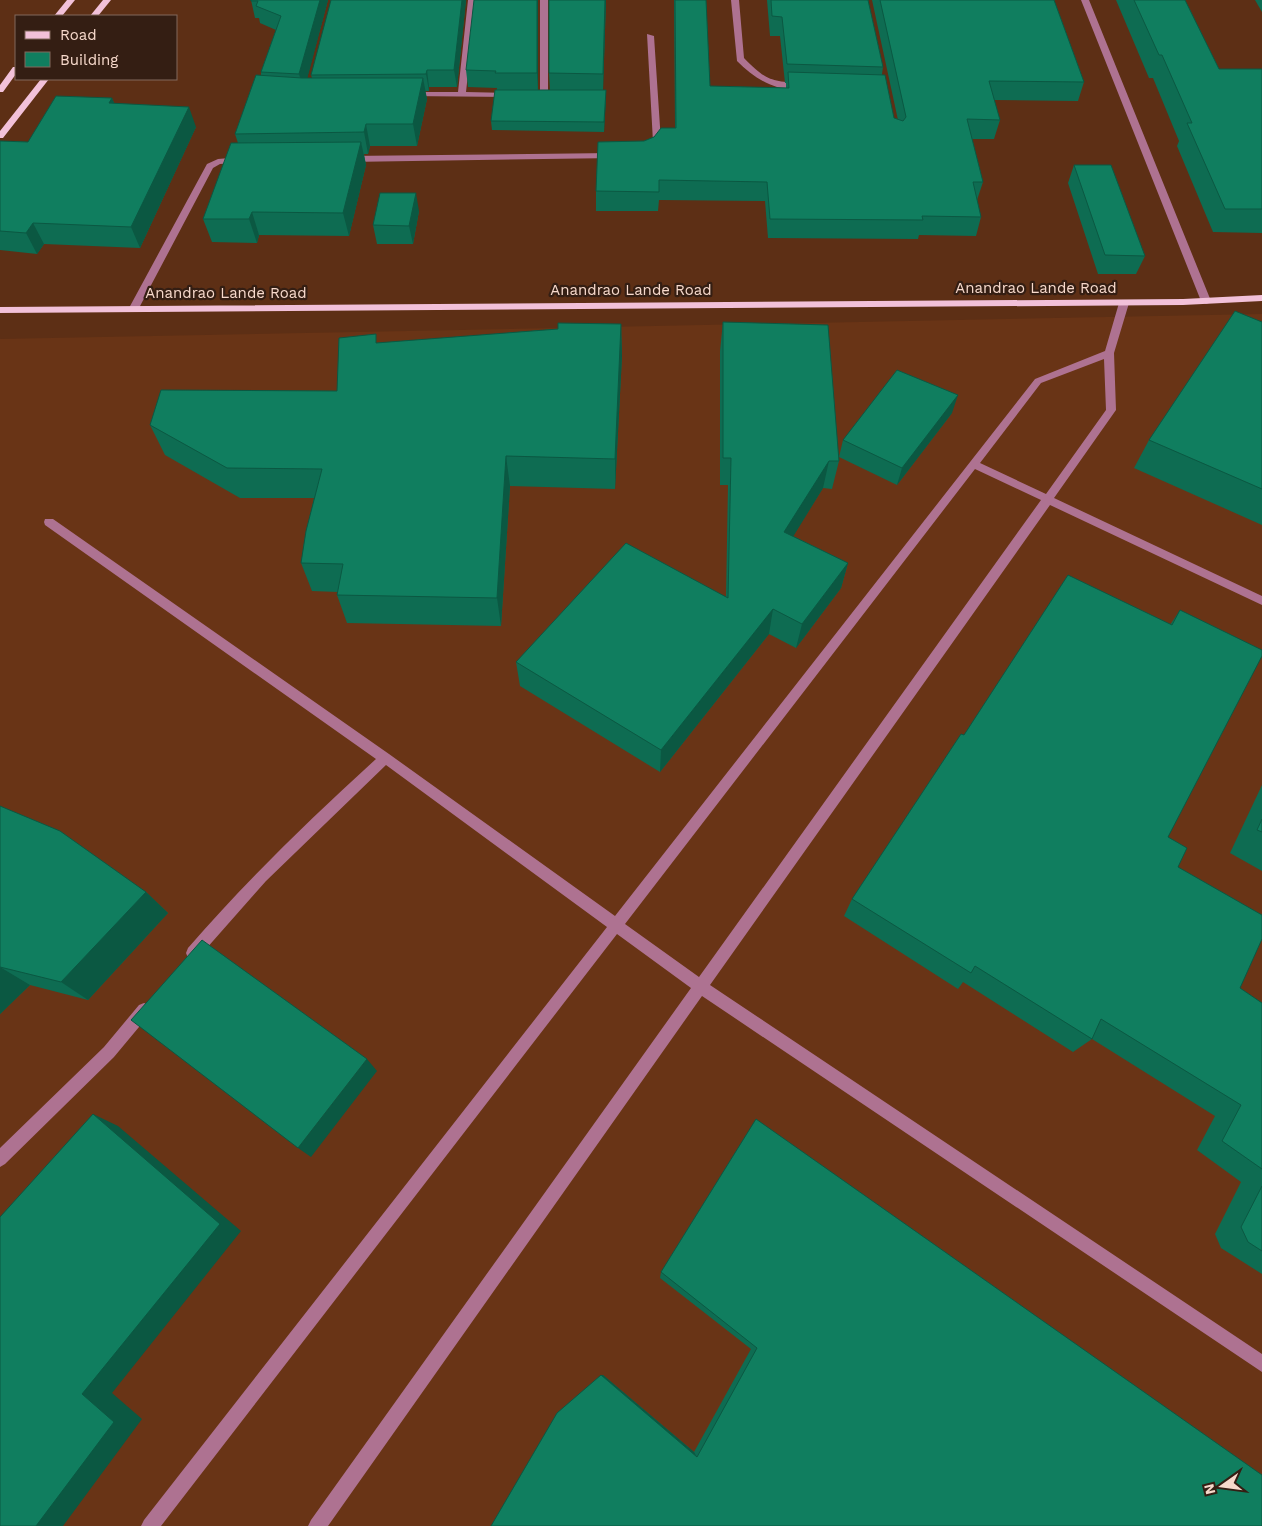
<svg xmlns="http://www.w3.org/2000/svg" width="1262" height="1526" font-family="'Work Sans',sans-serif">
<rect width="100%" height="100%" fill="#5d2f15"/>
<path fill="#693416" d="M 1262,314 L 1262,1526 L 0,1526 L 0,339 Z"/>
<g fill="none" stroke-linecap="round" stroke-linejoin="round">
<path fill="#ae7291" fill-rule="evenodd" d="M 468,0 L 476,0 L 466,92 L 510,93 L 514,95 L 510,97 L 407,96 L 406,94 L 410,92 L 458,92 Z
M 540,0 L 548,0 L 548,95 L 544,97 L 540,95 Z
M 731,0 L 739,0 L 744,58 C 769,84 772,79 804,85 L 804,89 C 777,93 755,79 737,61 Z
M 1081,0 L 1089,0 L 1211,301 L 1209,303 L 1206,304 L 1201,301 Z
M 647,34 L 654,36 L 661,142 L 658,150 L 654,152 L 650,150 L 653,142 Z
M 613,153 L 617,156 L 616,158 L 348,162 L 344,159 L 348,156 Z
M 241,157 L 244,158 L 244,162 L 220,164 L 213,168 L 139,308 L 134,311 L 131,310 L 129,308 L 207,164 L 218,159 Z
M 1124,300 L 1129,303 L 1114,353 L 1116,410 L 1054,498 L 1262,596 L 1262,605 L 1050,505 L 710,985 L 1262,1354 L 1262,1372 L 702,996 L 328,1526 L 308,1526 L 311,1520 L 691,988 L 617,934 L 161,1526 L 141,1526 L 144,1520 L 607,927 L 386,765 L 266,881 L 198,958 L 193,960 L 188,958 L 186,953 L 188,948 C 246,881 310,819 376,759 L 45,525 L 44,522 L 45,519 L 53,519 L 389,754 L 615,916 L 1035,379 L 1105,351 L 1119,303 ZM 1104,359 L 1106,410 L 1046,494 L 980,463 L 1041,383 ZM 975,469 L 1041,500 L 699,977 L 625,924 Z
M 144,1003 L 149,1005 L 151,1010 L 149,1015 L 114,1057 L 5,1164 L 0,1167 L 0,1148 L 104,1047 L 139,1005 Z"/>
<path fill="#f2c1d9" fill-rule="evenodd" d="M 67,0 L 75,0 L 62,16 L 54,16 Z
M 103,0 L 111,0 L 98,16 L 90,16 Z
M 13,67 L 16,67 L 16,74 L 3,92 L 0,92 L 0,85 Z
M 41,79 L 49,79 L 3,138 L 0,138 L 0,131 Z
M 1262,295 L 1262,301 L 1183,305 L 0,313 L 0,307 L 1183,299 Z"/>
</g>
<path fill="#0e6c52" d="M 251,0 L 328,0 L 307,78 L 312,78 L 311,75 L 466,0 L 457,87 L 429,87 L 429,91 L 425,91 L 427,99 L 417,146 L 370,146 L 368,154 L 364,154 L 366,165 L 349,236 L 259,235 L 257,243 L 212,242 L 203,219 L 238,143 L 235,134 L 261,76 L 261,72 L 276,30 L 260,23 L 259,18 L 255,18 Z
M 538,0 L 538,90 L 550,90 L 549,73 L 549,0 L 606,0 L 603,90 L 606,90 L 604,132 L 492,130 L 491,121 L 497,88 L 468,87 L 466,70 Z
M 674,0 L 706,0 L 710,86 L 786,88 L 786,83 L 785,83 L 780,36 L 770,36 L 767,0 L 868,0 L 883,67 L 882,74 L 894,118 L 898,120 L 872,0 L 1054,0 L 1084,82 L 1078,101 L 994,100 L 1000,120 L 994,139 L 972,139 L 983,182 L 977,200 L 981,217 L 976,236 L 919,235 L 918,239 L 768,238 L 765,201 L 659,200 L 658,211 L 596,211 L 596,191 L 644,141 L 675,128 Z
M 1116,0 L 1185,0 L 1219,69 L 1262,69 L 1262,233 L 1213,232 L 1177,146 L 1179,141 L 1153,78 L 1149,78 Z
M 1255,0 L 1262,0 L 1262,12 Z
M 112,98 L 114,103 L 196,127 L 140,248 L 44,244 L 37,254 L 0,250 L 0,141 L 28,142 Z
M 1074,165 L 1145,256 L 1136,274 L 1098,274 L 1068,183 Z
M 419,211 L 413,244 L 377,244 L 373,225 Z
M 723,322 L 839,461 L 832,489 L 823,488 L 793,536 L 848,563 L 841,588 L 796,648 L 769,634 L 660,772 L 520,686 L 516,662 L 726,597 L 728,485 L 720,485 L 720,351 Z
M 1262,322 L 1262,525 L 1134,468 L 1149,440 Z
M 621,324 L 622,356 L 615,489 L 510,486 L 501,626 L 347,623 L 337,595 L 338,592 L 312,591 L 301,563 L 314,498 L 240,498 L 165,455 L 150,425 L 337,391 L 379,343 Z
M 952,413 L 897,485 L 839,457 L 843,440 Z
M 1180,610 L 1168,837 L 1178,867 L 1240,988 L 1262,1003 L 1262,1274 L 1221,1248 L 1215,1234 L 1241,1182 L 1197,1150 L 1215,1116 L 1092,1039 L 1073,1052 L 963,982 L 958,989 L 844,916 L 852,899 L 964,735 L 1170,625 Z
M 1262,785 L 1262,871 L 1230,853 Z
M 0,806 L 146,892 L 168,913 L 88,1000 L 30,985 L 0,1014 Z
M 661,1272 L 1262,1475 L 491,1526 L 601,1375 L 603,1375 L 694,1452 L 751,1349 L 660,1278 Z"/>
<path fill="#0b5842" d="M 320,0 L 328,0 L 304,91 L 299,74 Z
M 462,0 L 466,0 L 457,87 L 454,70 Z
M 537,0 L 538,0 L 538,90 L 537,73 Z
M 605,0 L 606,0 L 603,91 L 603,74 Z
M 427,70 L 429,87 L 429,91 L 426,74 Z
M 423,78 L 427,99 L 417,146 L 413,124 Z
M 606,90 L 606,100 L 604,132 L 604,122 Z
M 112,98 L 121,119 L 109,103 Z
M 189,107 L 196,127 L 140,248 L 131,227 Z
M 366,124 L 370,146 L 368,154 L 364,132 Z
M 361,142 L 366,165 L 349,236 L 343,213 Z
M 416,193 L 419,211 L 413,244 L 409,226 Z
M 252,212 L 259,235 L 257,243 L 249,219 Z
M 33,223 L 44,244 L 37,254 L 26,233 Z
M 621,324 L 622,356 L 615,489 L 615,459 Z
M 958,395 L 952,413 L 897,485 L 902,468 Z
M 506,456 L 510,486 L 501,626 L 497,598 Z
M 829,461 L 823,488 L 780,558 L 784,532 Z
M 848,563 L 841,588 L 796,648 L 802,624 Z
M 773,609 L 769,634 L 660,772 L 661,750 Z
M 146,892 L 168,913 L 88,1000 L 61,982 Z
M 0,967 L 30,985 L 0,1014 Z
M 367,1059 L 377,1071 L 311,1157 L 298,1148 Z
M 93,1114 L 118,1126 L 241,1231 L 112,1393 L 142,1419 L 63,1526 L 36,1526 Z
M 601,1375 L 603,1375 L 694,1452 L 697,1457 Z"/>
<path fill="#107e5f" stroke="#0b5842" d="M 251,0 L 320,0 L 299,74 L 261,72 L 281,16 L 256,6 L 258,1 L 251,1 Z
M 331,0 L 462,0 L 454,70 L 427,70 L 426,74 L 311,75 Z
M 474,0 L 537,0 L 537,73 L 495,73 L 496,71 L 466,70 Z
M 549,0 L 605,0 L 603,74 L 549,73 Z
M 675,0 L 706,0 L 710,86 L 789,88 L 788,72 L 885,75 L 894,118 L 903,121 L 906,117 L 880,0 L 1054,0 L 1084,82 L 989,81 L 1000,120 L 967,119 L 983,182 L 973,182 L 981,217 L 922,216 L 923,220 L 770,219 L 767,182 L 659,180 L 659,192 L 596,191 L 598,142 L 644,141 L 654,137 L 661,128 L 676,128 Z
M 771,0 L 868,0 L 883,67 L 787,64 L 782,17 L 772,16 Z
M 1134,0 L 1185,0 L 1219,69 L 1262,69 L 1262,209 L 1225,209 L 1187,123 L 1192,123 L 1162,55 L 1159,55 Z
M 256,75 L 302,78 L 423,78 L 413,124 L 366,124 L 364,132 L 235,134 Z
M 495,90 L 606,90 L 604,122 L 491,121 Z
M 56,96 L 112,98 L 109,103 L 189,107 L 131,227 L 33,223 L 26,233 L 0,231 L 0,141 L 28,142 Z
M 361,142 L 343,213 L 252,212 L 249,219 L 203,219 L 231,143 Z
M 1074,165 L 1111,165 L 1145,256 L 1105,255 Z
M 380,193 L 416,193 L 409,226 L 373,225 Z
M 1235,311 L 1262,322 L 1262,489 L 1149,440 Z
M 723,322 L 828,325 L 839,461 L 829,461 L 784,532 L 848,563 L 802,624 L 773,609 L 661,750 L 516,662 L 626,543 L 728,598 L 731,458 L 723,458 Z
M 558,323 L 621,324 L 615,459 L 506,456 L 497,598 L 337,595 L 343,564 L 301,563 L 306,531 L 322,469 L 227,468 L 150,425 L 161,390 L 337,391 L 339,338 L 376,334 L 376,343 L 558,329 Z
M 897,370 L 958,395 L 902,468 L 843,440 Z
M 1068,575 L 1172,625 L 1180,610 L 1262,650 L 1262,656 L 1168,837 L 1187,848 L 1178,867 L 1262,915 L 1262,939 L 1240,988 L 1262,1003 L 1262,1169 L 1222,1141 L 1241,1105 L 1101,1019 L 1092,1039 L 975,966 L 971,973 L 852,899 L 961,734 L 964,735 Z
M 0,806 L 60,831 L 146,892 L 61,982 L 0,967 Z
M 1262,819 L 1262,832 L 1257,830 Z
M 202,940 L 367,1059 L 298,1148 L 131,1020 Z
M 93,1114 L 220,1224 L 82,1394 L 114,1422 L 36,1526 L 0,1526 L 0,1217 Z
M 756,1119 L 1262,1475 L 1262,1526 L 491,1526 L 557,1413 L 601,1375 L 697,1457 L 757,1348 L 661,1272 Z
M 1262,1186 L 1262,1251 L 1248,1242 L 1241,1227 Z"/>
<g text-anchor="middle" stroke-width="4.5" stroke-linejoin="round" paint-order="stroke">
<g font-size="15" fill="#f7d9cb" stroke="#341e13">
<text x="1036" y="293">Anandrao Lande Road</text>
<text x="631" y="295">Anandrao Lande Road</text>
<text x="226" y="298">Anandrao Lande Road</text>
</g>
</g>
<rect x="15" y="15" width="162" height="65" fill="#341e13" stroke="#82695d"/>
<rect x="25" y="31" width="25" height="8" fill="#f2c1d9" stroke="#82695d"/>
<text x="60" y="40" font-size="15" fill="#f7d9cb">Road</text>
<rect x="25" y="52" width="25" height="15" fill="#107e5f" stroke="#82695d"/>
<text x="60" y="65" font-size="15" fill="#f7d9cb">Building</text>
<g transform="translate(1222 1486) rotate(256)" stroke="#341e13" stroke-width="4" paint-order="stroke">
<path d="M0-4L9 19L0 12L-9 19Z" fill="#f7d9cb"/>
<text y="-8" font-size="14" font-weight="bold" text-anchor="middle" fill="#f7d9cb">N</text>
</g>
</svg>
